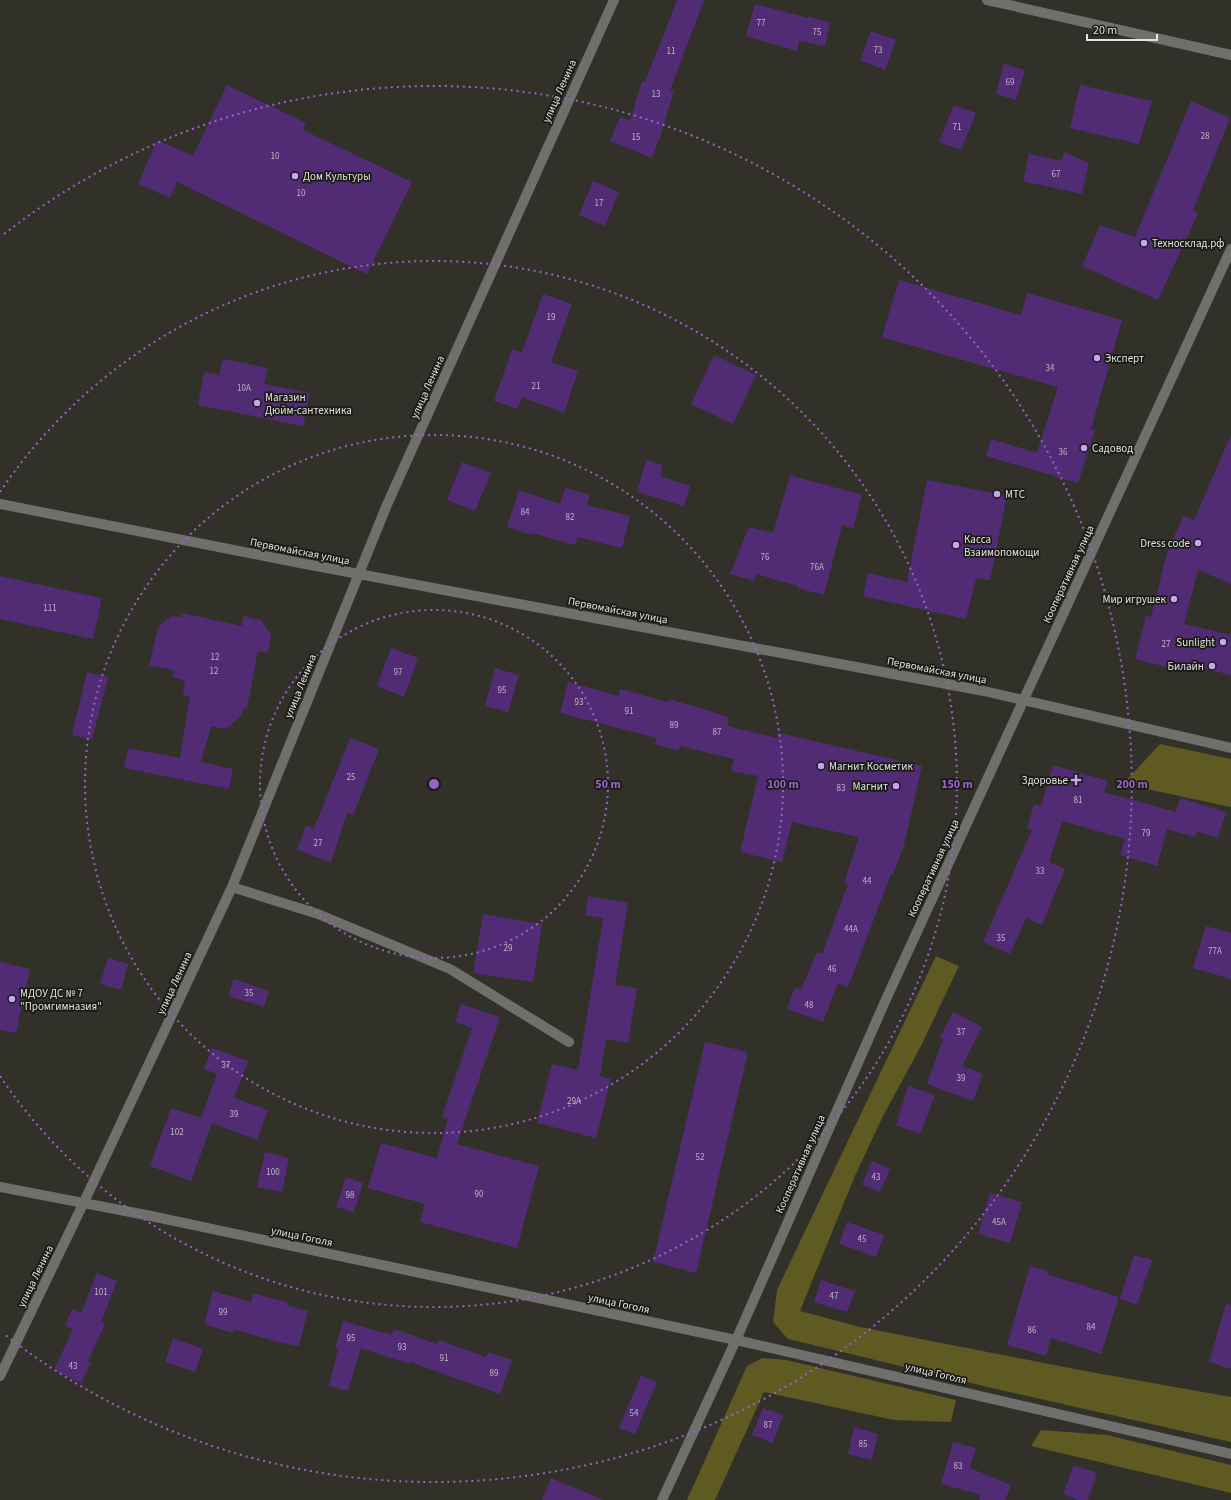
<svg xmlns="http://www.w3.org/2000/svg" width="1231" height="1500" font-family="'Source Sans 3',sans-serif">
<rect width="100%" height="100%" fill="#31312a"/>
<path fill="#5f5a21" d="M 1160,744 L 1231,759 L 1231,807 L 1123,784 Z
M 936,956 L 959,966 L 921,1046 L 883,1116 L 854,1178 L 800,1311 L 860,1327 L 1085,1371 L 1231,1397 L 1231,1442 L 996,1389 L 788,1339 L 773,1322 L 777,1290 Z
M 762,1358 L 786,1360 L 956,1400 L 951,1422 L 894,1420 L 764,1392 L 715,1500 L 687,1500 L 747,1366 Z
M 1041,1430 L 1107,1435 L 1231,1465 L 1231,1493 L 1031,1446 Z"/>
<path fill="#512c75" d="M 677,0 L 704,0 L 670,90 L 674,91 L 660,137 L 652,158 L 610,141 L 620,117 L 630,121 L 642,81 L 645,82 Z
M 755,4 L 808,18 L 808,17 L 830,22 L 825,46 L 799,41 L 797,51 L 746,36 Z
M 871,31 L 896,40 L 885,70 L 860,60 Z
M 1004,64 L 1025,70 L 1016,100 L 996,94 Z
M 227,85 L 306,123 L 303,130 L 412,182 L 367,274 L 177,182 L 170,198 L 138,184 L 157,140 L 193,156 Z
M 1080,85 L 1152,101 L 1139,144 L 1070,128 Z
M 1191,101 L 1230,118 L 1193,210 L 1198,213 L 1158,300 L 1082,266 L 1100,225 L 1135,237 Z
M 954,105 L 976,113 L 961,150 L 939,142 Z
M 1064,152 L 1089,163 L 1082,194 L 1023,181 L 1029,154 L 1062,161 Z
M 593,181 L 619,192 L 605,226 L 579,215 Z
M 899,280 L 1021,315 L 1027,293 L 1122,320 L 1091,429 L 1095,430 L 1078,483 L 986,456 L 991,439 L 1037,453 L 1058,387 L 882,337 Z
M 543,294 L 572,304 L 551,362 L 578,371 L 564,413 L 522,397 L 517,409 L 494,401 L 512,349 L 522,352 Z
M 714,355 L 756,375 L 733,424 L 691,404 Z
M 223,359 L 268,368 L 264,384 L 310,393 L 303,426 L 198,405 L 204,372 L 219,375 Z
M 1231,435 L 1231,584 L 1198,570 L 1184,624 L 1231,635 L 1231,675 L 1188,665 L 1187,672 L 1135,659 L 1146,616 L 1151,617 L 1167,553 L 1183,516 L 1194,520 Z
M 646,460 L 663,465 L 660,476 L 690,486 L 684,506 L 637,492 Z
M 462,462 L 491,473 L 475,511 L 447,500 Z
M 790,475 L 862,495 L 853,528 L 842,525 L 824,595 L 797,588 L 798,586 L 756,574 L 754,581 L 730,574 L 749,527 L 773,533 Z
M 927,480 L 1007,496 L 990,580 L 976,578 L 966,619 L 863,596 L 868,573 L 907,582 Z
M 565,488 L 590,495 L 587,505 L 630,516 L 622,548 L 578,537 L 575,545 L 531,533 L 531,535 L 507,527 L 519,490 L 560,504 Z
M 0,576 L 102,598 L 93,639 L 0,619 Z
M 181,613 L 242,626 L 243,616 L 261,620 L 271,635 L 268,653 L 258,651 L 247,708 L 243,708 L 241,716 L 226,729 L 211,726 L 201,762 L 233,769 L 229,789 L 124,768 L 128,748 L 180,758 L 190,696 L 183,695 L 185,681 L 173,677 L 174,670 L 149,666 L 158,627 L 171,616 L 181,617 Z
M 391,648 L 418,658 L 404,697 L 377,686 Z
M 495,668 L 519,675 L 508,712 L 485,706 Z
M 87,672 L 108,677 L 92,740 L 72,735 Z
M 568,682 L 619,696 L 620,689 L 668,702 L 669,699 L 729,717 L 727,726 L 777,738 L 779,733 L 922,766 L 904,845 L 893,875 L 891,874 L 848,987 L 838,983 L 823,1022 L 787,1009 L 795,987 L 801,990 L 817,952 L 822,954 L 848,884 L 844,883 L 859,837 L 792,822 L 782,862 L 740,852 L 758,776 L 731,771 L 734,759 L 680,746 L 679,751 L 655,744 L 657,738 L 560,713 Z
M 350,738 L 379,749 L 353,815 L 347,813 L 331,862 L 297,850 L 306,826 L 314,828 Z
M 1053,765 L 1108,781 L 1104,792 L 1176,812 L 1180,798 L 1226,812 L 1218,838 L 1197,831 L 1195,837 L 1167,829 L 1157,866 L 1120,855 L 1125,839 L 1062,821 L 1049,862 L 1065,869 L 1042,925 L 1026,918 L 1010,954 L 983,942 L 1032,830 L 1027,828 L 1034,804 L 1041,806 Z
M 588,896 L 628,903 L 615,985 L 637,988 L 628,1043 L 606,1039 L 600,1076 L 611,1079 L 596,1138 L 537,1123 L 552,1064 L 578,1070 L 603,918 L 585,915 Z
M 483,914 L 542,924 L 533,982 L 473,973 Z
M 1206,926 L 1231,933 L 1231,979 L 1193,968 Z
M 108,958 L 128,964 L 121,990 L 100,984 Z
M 0,962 L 30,969 L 16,1033 L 0,1030 Z
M 234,979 L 269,991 L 264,1007 L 228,996 Z
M 461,1004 L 500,1017 L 457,1144 L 539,1166 L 517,1248 L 420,1222 L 425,1204 L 368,1188 L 381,1143 L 437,1158 L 448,1119 L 442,1117 L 472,1028 L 455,1022 Z
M 953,1012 L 982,1027 L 962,1066 L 983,1074 L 973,1101 L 927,1084 L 943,1039 L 940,1037 Z
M 705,1042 L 748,1052 L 696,1273 L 653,1262 Z
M 212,1048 L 248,1061 L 234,1098 L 268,1110 L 257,1140 L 212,1123 L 191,1181 L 150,1166 L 171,1108 L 201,1118 L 217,1074 L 204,1069 Z
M 908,1086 L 935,1095 L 920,1134 L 896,1125 Z
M 265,1152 L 289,1158 L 282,1192 L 257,1187 Z
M 872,1161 L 890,1169 L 880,1192 L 862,1185 Z
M 346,1177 L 363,1183 L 354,1212 L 336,1207 Z
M 990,1193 L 1022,1202 L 1010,1243 L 978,1234 Z
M 847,1222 L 884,1235 L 876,1257 L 839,1244 Z
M 1134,1255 L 1152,1260 L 1137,1305 L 1120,1299 Z
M 1030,1266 L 1048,1271 L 1047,1274 L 1119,1297 L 1101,1354 L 1051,1338 L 1046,1356 L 1007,1345 Z
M 97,1273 L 117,1281 L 101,1322 L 105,1324 L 88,1361 L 91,1362 L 81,1383 L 54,1370 L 73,1329 L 65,1326 L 72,1309 L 81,1313 Z
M 821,1280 L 855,1291 L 847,1312 L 814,1302 Z
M 213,1291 L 251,1302 L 253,1293 L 289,1303 L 288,1306 L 308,1311 L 299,1346 L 277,1342 L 234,1329 L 233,1333 L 204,1324 Z
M 1226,1304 L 1231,1305 L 1231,1369 L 1209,1362 Z
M 343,1321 L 392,1335 L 394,1329 L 437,1344 L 439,1340 L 486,1357 L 488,1352 L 512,1360 L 500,1394 L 410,1362 L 410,1364 L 361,1348 L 348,1391 L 329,1386 L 338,1349 L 335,1348 Z
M 173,1338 L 203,1349 L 195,1372 L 165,1362 Z
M 641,1375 L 657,1382 L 635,1434 L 619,1428 Z
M 763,1408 L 783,1415 L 773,1443 L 752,1435 Z
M 854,1427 L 878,1434 L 872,1460 L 848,1454 Z
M 953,1442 L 976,1448 L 970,1468 L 1011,1485 L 1005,1500 L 979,1500 L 981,1495 L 941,1484 Z
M 1074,1465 L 1097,1473 L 1088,1500 L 1078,1500 L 1063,1494 Z
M 551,1478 L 604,1500 L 542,1500 Z"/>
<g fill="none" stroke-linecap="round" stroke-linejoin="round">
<path stroke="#6f6f6c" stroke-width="10" d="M 987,0 L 1231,55
M 0,504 L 300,563 L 984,691 L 1231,748
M 232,887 L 318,914 L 450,969 L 569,1042
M 0,1187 L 151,1216 L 736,1340 L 1231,1454
M 0,1376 L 84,1202 L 232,887 L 386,507 L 614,0
M 662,1500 L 736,1340 L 887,997 L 1231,249"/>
</g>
<g fill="none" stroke="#9a63c8" stroke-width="2" stroke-dasharray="2 4">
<circle cx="434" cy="784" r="174"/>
<circle cx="434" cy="784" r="349"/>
<path d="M0 492A523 523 0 1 1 0 1076"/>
<path d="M4 234A698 698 0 1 1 4 1334"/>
</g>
<g fill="#c7a6f0" stroke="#191916" stroke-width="1.5">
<circle cx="295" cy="176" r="4"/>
<circle cx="1144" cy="243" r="4"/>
<circle cx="1097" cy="358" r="4"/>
<circle cx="257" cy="403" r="4"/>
<circle cx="1084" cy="448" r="4"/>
<circle cx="997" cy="494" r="4"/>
<circle cx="1198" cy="543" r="4"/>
<circle cx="956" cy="545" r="4"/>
<circle cx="1174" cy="599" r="4"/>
<circle cx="1223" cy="642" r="4"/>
<circle cx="1212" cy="666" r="4"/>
<circle cx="821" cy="766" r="4"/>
<path d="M1074 774h4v4h4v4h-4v4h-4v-4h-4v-4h4z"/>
<circle cx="896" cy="786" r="4"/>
<circle cx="12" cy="999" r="4"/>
</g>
<g text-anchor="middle" stroke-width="3.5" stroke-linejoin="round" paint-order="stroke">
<g font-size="9" fill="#beb4c4">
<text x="761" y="26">77</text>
<text x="817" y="35">75</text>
<text x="878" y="53">73</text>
<text x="671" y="54">11</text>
<text x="1010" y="85">69</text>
<text x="656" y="97">13</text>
<text x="957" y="130">71</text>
<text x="1205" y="139">28</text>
<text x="636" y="140">15</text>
<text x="275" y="159">10</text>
<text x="1056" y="177">67</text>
<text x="301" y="196">10</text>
<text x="599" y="206">17</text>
<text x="551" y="320">19</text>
<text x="1050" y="371">34</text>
<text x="536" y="389">21</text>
<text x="244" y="391">10А</text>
<text x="1063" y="455">36</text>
<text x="525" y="515">84</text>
<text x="570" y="520">82</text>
<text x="765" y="560">76</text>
<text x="817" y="570">76А</text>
<text x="50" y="611">111</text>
<text x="1166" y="647">27</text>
<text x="215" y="660">12</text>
<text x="214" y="674">12</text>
<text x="398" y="675">97</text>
<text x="502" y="693">95</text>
<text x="579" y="705">93</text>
<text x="629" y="714">91</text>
<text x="674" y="728">89</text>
<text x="717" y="735">87</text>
<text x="351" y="780">25</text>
<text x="841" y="791">83</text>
<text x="1078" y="803">81</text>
<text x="1146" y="836">79</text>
<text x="318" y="846">27</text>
<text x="1040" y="874">33</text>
<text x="867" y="884">44</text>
<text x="851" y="932">44А</text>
<text x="1001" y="941">35</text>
<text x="508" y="951">29</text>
<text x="1215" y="954">77А</text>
<text x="832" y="972">46</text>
<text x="249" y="996">35</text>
<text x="809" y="1008">48</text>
<text x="961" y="1035">37</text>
<text x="226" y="1068">37</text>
<text x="961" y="1081">39</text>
<text x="574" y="1104">29А</text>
<text x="234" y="1117">39</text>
<text x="177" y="1135">102</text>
<text x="700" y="1160">52</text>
<text x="273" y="1175">100</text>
<text x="876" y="1180">43</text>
<text x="479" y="1197">90</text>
<text x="350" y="1198">98</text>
<text x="999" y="1225">45А</text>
<text x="862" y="1242">45</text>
<text x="101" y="1295">101</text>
<text x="834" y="1299">47</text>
<text x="223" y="1315">99</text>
<text x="1091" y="1330">84</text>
<text x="1032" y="1333">86</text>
<text x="351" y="1341">95</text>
<text x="402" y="1350">93</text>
<text x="444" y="1361">91</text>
<text x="73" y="1369">43</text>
<text x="494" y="1376">89</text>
<text x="634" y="1416">54</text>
<text x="768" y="1428">87</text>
<text x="863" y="1447">85</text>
<text x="958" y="1469">83</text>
</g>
<g font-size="11" fill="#e2e2de" stroke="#191916">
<text transform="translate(559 91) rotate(-66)" y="4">улица Ленина</text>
<text transform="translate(427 387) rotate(-66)" y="4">улица Ленина</text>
<text transform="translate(300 551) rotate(11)" y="4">Первомайская улица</text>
<text transform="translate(1068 574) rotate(-65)" y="4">Кооперативная улица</text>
<text transform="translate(618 610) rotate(11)" y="4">Первомайская улица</text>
<text transform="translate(937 670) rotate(11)" y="4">Первомайская улица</text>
<text transform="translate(300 686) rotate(-68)" y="4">улица Ленина</text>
<text transform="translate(933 868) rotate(-65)" y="4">Кооперативная улица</text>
<text transform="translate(174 983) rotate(-65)" y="4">улица Ленина</text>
<text transform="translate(800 1164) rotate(-66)" y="4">Кооперативная улица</text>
<text transform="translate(302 1236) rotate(12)" y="4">улица Гоголя</text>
<text transform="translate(35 1276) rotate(-64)" y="4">улица Ленина</text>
<text transform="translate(619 1303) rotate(12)" y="4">улица Гоголя</text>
<text transform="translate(936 1373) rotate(13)" y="4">улица Гоголя</text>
</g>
<g font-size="11" fill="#e2e2de" stroke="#191916" text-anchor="start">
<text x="303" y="180">Дом Культуры</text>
<text x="1152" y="247">Техносклад.рф</text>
<text x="1105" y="362">Эксперт</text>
<text x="265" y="401">Магазин<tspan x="265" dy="13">Дюйм-сантехника</tspan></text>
<text x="1092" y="452">Садовод</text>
<text x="1005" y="498">МТС</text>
<text x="964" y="543">Касса<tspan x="964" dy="13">Взаимопомощи</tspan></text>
<text x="1190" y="547" text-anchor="end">Dress code</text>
<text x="1166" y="603" text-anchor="end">Мир игрушек</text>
<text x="1215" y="646" text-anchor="end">Sunlight</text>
<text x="1204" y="670" text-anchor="end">Билайн</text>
<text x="829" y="770">Магнит Косметик</text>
<text x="1068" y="784" text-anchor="end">Здоровье</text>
<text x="888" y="790" text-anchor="end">Магнит</text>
<text x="20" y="997">МДОУ ДС № 7<tspan x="20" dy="13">"Промгимназия"</tspan></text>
</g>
</g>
<circle cx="434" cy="784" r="6" fill="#9a63c8" stroke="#191916" stroke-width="2"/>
<g font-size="12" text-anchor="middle" font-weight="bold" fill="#9a63c8" stroke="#191916" stroke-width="3.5" stroke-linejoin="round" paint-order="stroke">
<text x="608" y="788">50 m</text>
<text x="783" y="788">100 m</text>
<text x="957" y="788">150 m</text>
<text x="1132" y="788">200 m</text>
</g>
<path d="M1087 34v6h70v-6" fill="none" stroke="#e2e2de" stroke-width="2"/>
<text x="1093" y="34" font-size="12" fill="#e2e2de" stroke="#191916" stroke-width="3" paint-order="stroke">20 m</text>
</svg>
